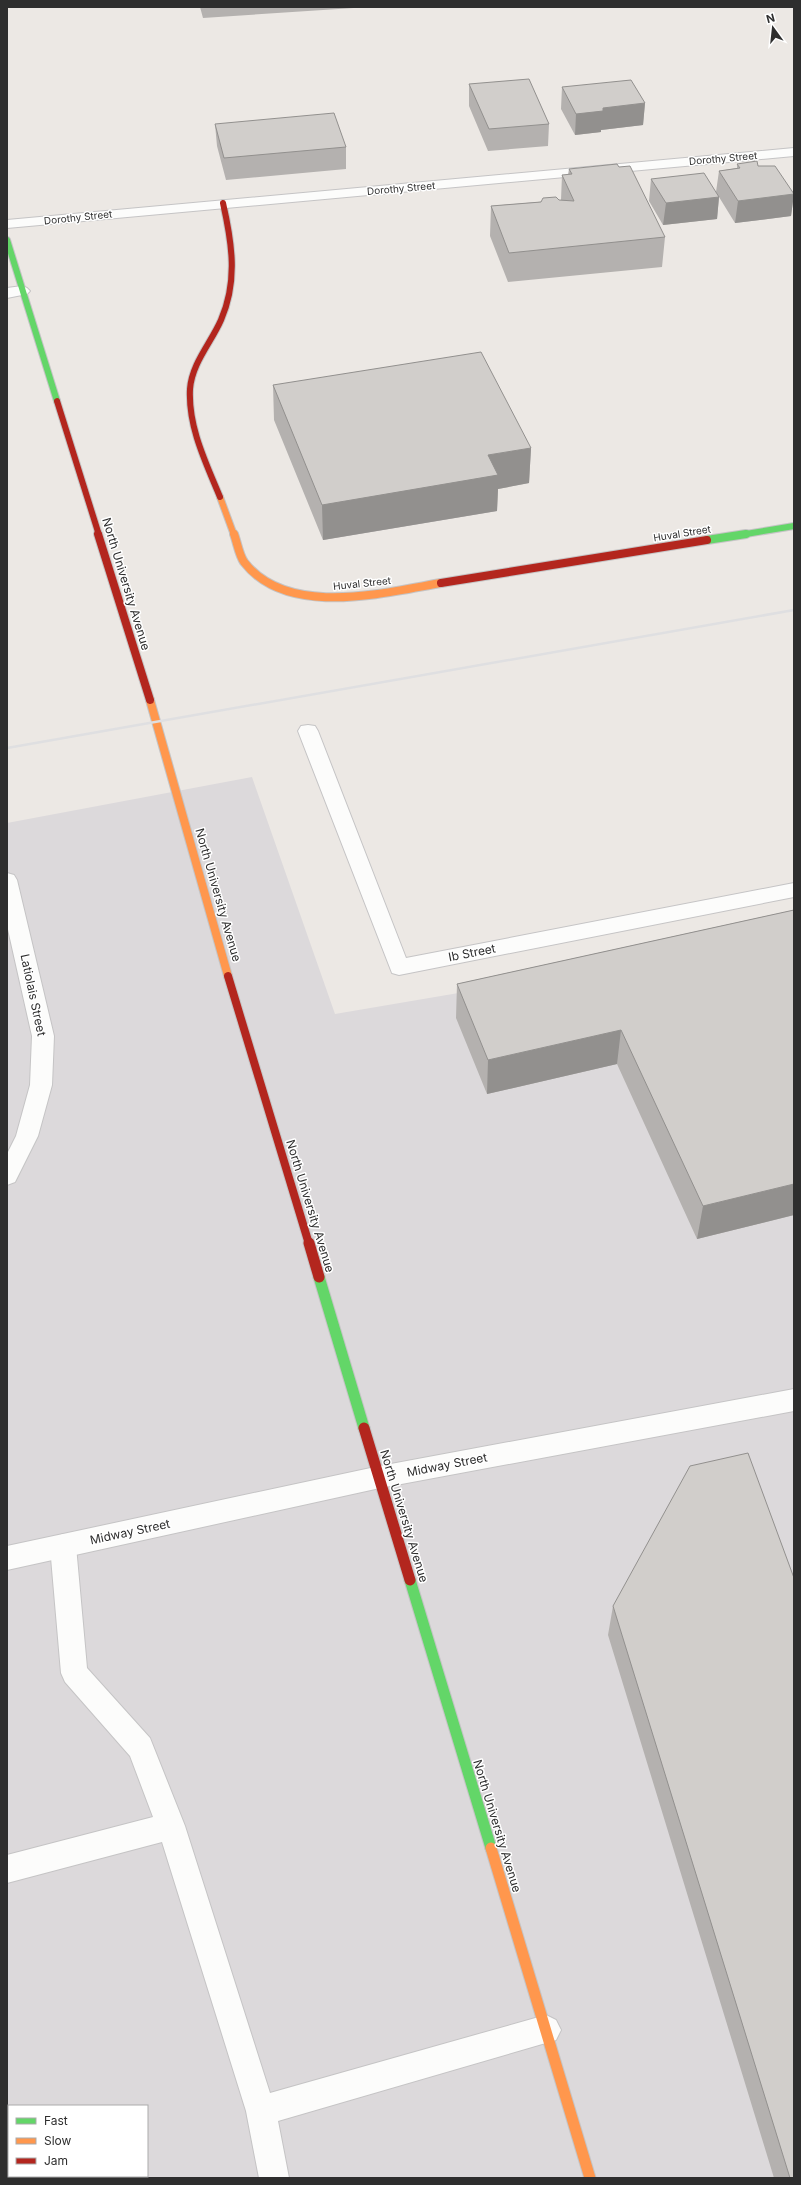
<svg xmlns="http://www.w3.org/2000/svg" width="801" height="2185" font-family="Inter,sans-serif">
<rect width="100%" height="100%" fill="#ece8e4"/>
<path fill="#dcd9db" fill-rule="evenodd" d="M 252,777 L 335,1014 L 794,936 L 794,2178 L 7,2178 L 7,823 ZM 9,2106 L 147,2106 L 147,2176 L 9,2176 Z"/>
<g fill="none" stroke-linecap="round" stroke-linejoin="round">
<defs>
<path id="lane" d="M 63,1534 L 72,1538 L 76,1546 L 87,1668 L 150,1738 L 185,1826 L 270,2093 L 546,2015 L 556,2020 L 561,2030 L 556,2040 L 278,2121 L 289,2178 L 259,2178 L 246,2111 L 162,1842 L 7,1883 L 7,1855 L 153,1817 L 130,1756 L 65,1682 L 61,1673 L 50,1546 L 54,1538 Z"/>
<path id="street" d="M 794,148 L 794,156 L 7,228 L 7,220 Z
M 22,286 L 27,288 L 30,291 L 27,294 L 7,298 L 7,288 Z
M 308,725 L 315,726 L 318,731 L 406,958 L 794,883 L 794,897 L 399,975 L 392,973 L 298,731 L 301,726 Z
M 7,873 L 14,875 L 17,880 L 54,1036 L 52,1085 L 38,1136 L 15,1182 L 7,1185 L 7,1154 L 16,1136 L 30,1085 L 32,1036 L 7,925 Z
M 794,1389 L 794,1411 L 380,1488 L 7,1570 L 7,1546 L 380,1466 Z"/>
<path id="fast-far2" d="M 7,240 L 57,401
M 740,535 L 794,526"/>
<path id="fast-far1" d="M 707,540 L 746,534"/>
<path id="fast" d="M 319,1277 L 364,1428
M 410,1580 L 491,1848"/>
<path id="slow-far2" d="M 220,497 L 234,535"/>
<path id="slow-far1" d="M 234,534 C 237,542 239,555 244,562 C 287,618 383,593 441,583
M 150,700 L 228,976"/>
<path id="slow" d="M 491,1848 L 590,2178"/>
<path id="jam-far2" d="M 57,401 L 99,535
M 220,497 C 206,463 188,427 190,389 C 192,363 211,343 221,320 C 238,281 232,243 223,203"/>
<path id="jam-far1" d="M 98,534 L 150,700
M 441,583 L 707,540
M 228,976 L 309,1244"/>
<path id="jam" d="M 309,1243 L 319,1277
M 364,1428 L 410,1580"/>
</defs>
<use href="#lane" stroke="#c5c4c5" stroke-width="2"/>
<use href="#street" stroke="#c5c4c5" stroke-width="2"/>
<use href="#fast-far2" stroke="#c5c4c5" stroke-width="8"/>
<use href="#fast-far1" stroke="#c5c4c5" stroke-width="10"/>
<use href="#fast" stroke="#c5c4c5" stroke-width="13"/>
<use href="#slow-far2" stroke="#c5c4c5" stroke-width="8"/>
<use href="#slow-far1" stroke="#c5c4c5" stroke-width="10"/>
<use href="#slow" stroke="#c5c4c5" stroke-width="13"/>
<use href="#jam-far2" stroke="#c5c4c5" stroke-width="8"/>
<use href="#jam-far1" stroke="#c5c4c5" stroke-width="10"/>
<use href="#jam" stroke="#c5c4c5" stroke-width="13"/>
<use href="#lane" fill="#fcfcfb" fill-rule="evenodd"/>
<use href="#street" fill="#fcfcfb" fill-rule="evenodd"/>
<use href="#fast-far2" stroke="#63d668" stroke-width="6"/>
<use href="#fast-far1" stroke="#63d668" stroke-width="8"/>
<use href="#fast" stroke="#63d668" stroke-width="11"/>
<use href="#slow-far2" stroke="#ff974d" stroke-width="6"/>
<use href="#slow-far1" stroke="#ff974d" stroke-width="8"/>
<use href="#slow" stroke="#ff974d" stroke-width="11"/>
<use href="#jam-far2" stroke="#b3261e" stroke-width="6"/>
<use href="#jam-far1" stroke="#b3261e" stroke-width="8"/>
<use href="#jam" stroke="#b3261e" stroke-width="11"/>
<path stroke="#dfdfe1" stroke-width="2.5" d="M 7,748 L 794,610"/>
</g>
<path fill="#b4b1af" d="M 200,7 L 369,7 L 203,18 Z
M 469,84 L 549,124 L 548,146 L 488,151 L 469,106 Z
M 562,87 L 645,103 L 643,125 L 601,130 L 601,132 L 575,135 L 561,109 Z
M 215,124 L 346,147 L 346,169 L 226,180 L 217,146 Z
M 737,164 L 758,166 L 794,194 L 791,216 L 735,223 L 719,197 L 717,219 L 663,225 L 649,201 L 651,179 L 716,192 L 719,171 L 737,168 Z
M 619,167 L 665,237 L 662,267 L 508,282 L 490,236 L 491,206 L 561,200 L 562,175 L 568,175 L 569,169 Z
M 273,385 L 531,448 L 529,483 L 498,489 L 497,511 L 323,540 L 274,420 Z
M 794,910 L 794,1215 L 697,1239 L 617,1064 L 487,1094 L 456,1018 L 457,984 Z
M 613,1606 L 794,2178 L 774,2178 L 608,1635 Z"/>
<path fill="#92908e" d="M 645,103 L 643,125 L 601,130 L 601,132 L 575,135 L 576,114 L 603,108 Z
M 794,194 L 791,216 L 735,223 L 738,201 Z
M 719,197 L 717,219 L 663,225 L 666,203 Z
M 531,448 L 529,483 L 498,489 L 497,511 L 323,540 L 322,505 L 488,455 Z
M 621,1030 L 617,1064 L 487,1094 L 488,1060 Z
M 794,1184 L 794,1215 L 697,1239 L 703,1206 Z"/>
<path fill="#d1cecb" stroke="#92908e" d="M 529,79 L 549,124 L 489,129 L 469,84 Z
M 631,80 L 645,103 L 603,108 L 603,111 L 576,114 L 562,87 Z
M 334,113 L 346,147 L 224,158 L 215,124 Z
M 757,161 L 758,166 L 775,166 L 794,194 L 738,201 L 719,171 L 740,168 L 737,164 Z
M 617,164 L 619,167 L 630,166 L 665,237 L 509,253 L 491,206 L 541,202 L 543,198 L 556,197 L 559,200 L 574,201 L 562,175 L 572,174 L 569,169 Z
M 704,173 L 719,197 L 666,203 L 651,179 Z
M 481,352 L 531,448 L 488,455 L 498,475 L 322,505 L 273,385 Z
M 794,910 L 794,1184 L 703,1206 L 621,1030 L 488,1060 L 457,984 Z
M 748,1453 L 794,1578 L 794,2178 L 790,2178 L 613,1606 L 690,1466 Z"/>
<g text-anchor="middle" stroke-width="3" stroke-linejoin="round" paint-order="stroke">
<g font-size="10" fill="#2e2e2e" stroke="#fff">
<text transform="translate(723 158) rotate(-5)" y="4">Dorothy Street</text>
<text transform="translate(401 188) rotate(-5)" y="4">Dorothy Street</text>
<text transform="translate(78 217) rotate(-6)" y="4">Dorothy Street</text>
<text transform="translate(682 533) rotate(-9)" y="4">Huval Street</text>
<text transform="translate(362 583) rotate(-6)" y="4">Huval Street</text>
</g>
<g font-size="12" fill="#2e2e2e" stroke="#fff">
<text transform="translate(126 584) rotate(73)" y="4">North University Avenue</text>
<text transform="translate(218 895) rotate(74)" y="4">North University Avenue</text>
<text transform="translate(472 953) rotate(-11)" y="4">Ib Street</text>
<text transform="translate(33 995) rotate(78)" y="4">Latiolais Street</text>
<text transform="translate(310 1206) rotate(73)" y="4">North University Avenue</text>
<text transform="translate(447 1465) rotate(-11)" y="4">Midway Street</text>
<text transform="translate(404 1516) rotate(73)" y="4">North University Avenue</text>
<text transform="translate(130 1532) rotate(-12)" y="4">Midway Street</text>
<text transform="translate(497 1826) rotate(73)" y="4">North University Avenue</text>
</g>
</g>
<rect width="801" height="2185" fill="none" stroke="#2e2e2e" stroke-width="16"/>
<rect x="8" y="2105" width="140" height="72" fill="#ffffff" stroke="#ababab"/>
<rect x="16" y="2118" width="20" height="6" fill="#63d668" stroke="#ababab"/>
<text x="44" y="2125" font-size="12" fill="#2e2e2e">Fast</text>
<rect x="16" y="2138" width="20" height="6" fill="#ff974d" stroke="#ababab"/>
<text x="44" y="2145" font-size="12" fill="#2e2e2e">Slow</text>
<rect x="16" y="2158" width="20" height="6" fill="#b3261e" stroke="#ababab"/>
<text x="44" y="2165" font-size="12" fill="#2e2e2e">Jam</text>
<g transform="translate(773 28) rotate(345)" stroke="#ffffff" stroke-width="3" paint-order="stroke">
<path d="M0-3L7 15L0 10L-7 15Z" fill="#2e2e2e"/>
<text y="-6" font-size="11" font-weight="bold" text-anchor="middle" fill="#2e2e2e">N</text>
</g>
</svg>
